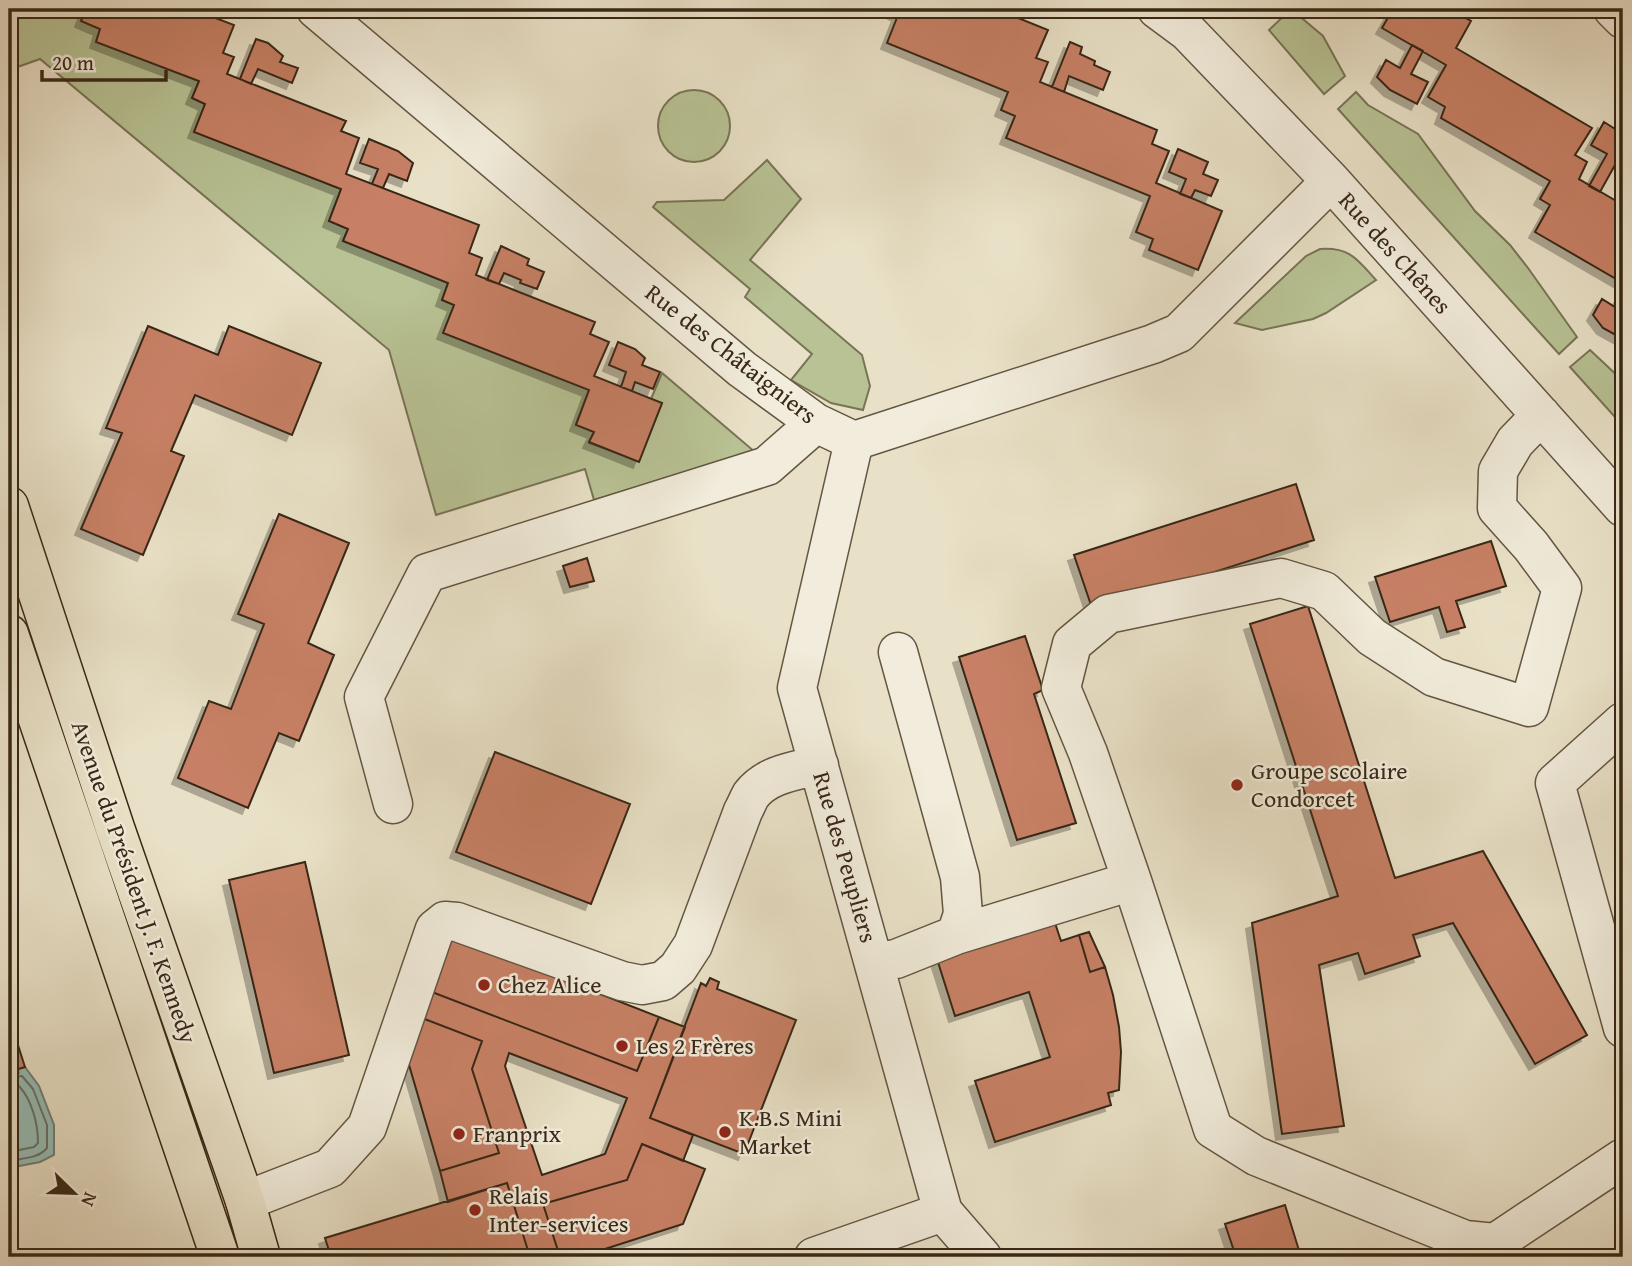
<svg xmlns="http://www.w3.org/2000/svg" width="1632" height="1266" font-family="'Gentium Book Plus',serif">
<defs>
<filter id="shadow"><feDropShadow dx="-6" dy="6" stdDeviation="0" flood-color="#0004"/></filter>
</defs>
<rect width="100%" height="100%" fill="#e9e1c7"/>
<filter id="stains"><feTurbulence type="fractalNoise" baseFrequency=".00286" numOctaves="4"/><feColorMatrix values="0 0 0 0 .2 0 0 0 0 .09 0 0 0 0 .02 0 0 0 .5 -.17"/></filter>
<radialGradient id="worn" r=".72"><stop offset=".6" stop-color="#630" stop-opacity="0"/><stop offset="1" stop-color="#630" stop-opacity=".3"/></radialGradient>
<path fill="#b8c294" stroke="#787456" stroke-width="2" d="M 9,9 L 86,9 L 81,21 L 100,29 L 96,42 L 199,81 L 192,98 L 205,104 L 194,132 L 341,189 L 329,221 L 348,229 L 343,241 L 448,283 L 442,300 L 454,305 L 589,390 L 576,424 L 594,432 L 589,443 L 639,461 L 662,403 L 651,399 L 662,373 L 755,452 L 594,500 L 585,469 L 436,515 L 389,350 L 40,59 L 9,70 Z
M 1291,9 L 1323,36 L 1345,76 L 1324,94 L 1269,30 Z
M658 126a36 36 0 1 1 72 0a36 36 0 1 1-72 0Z
M 1356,92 L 1368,105 L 1418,134 L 1475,211 L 1510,245 L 1528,268 L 1577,337 L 1559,354 L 1338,109 Z
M 767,160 L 801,199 L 750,260 L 862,355 L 870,386 L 863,410 L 831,403 L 791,380 L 812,354 L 745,297 L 750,289 L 653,207 L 657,202 L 724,200 Z
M 1320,249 C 1350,247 1357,259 1376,280 L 1326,313 L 1313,319 L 1262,330 L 1235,323 L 1306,256 Z
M 1590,350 L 1623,381 L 1623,426 L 1570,367 Z"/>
<path fill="#97bdb6" stroke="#718176" stroke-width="2" d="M 25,1067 L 39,1086 L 54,1125 L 54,1155 L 40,1162 L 9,1168 L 9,1072 Z"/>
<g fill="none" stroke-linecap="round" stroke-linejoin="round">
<path stroke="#687266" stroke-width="2" d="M 9,1078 L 22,1076 L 33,1089 L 47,1125 L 47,1148 C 38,1159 22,1158 9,1161
M 9,1087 L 19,1086 C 32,1100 38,1124 38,1143 L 34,1147 L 9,1152"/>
</g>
<path fill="#c78065" stroke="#382717" stroke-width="2" fill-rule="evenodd" filter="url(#shadow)" d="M 86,9 L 192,9 L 234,25 L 223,53 L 234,57 L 227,74 L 346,121 L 341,131 L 359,138 L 346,174 L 479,225 L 469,253 L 482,258 L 476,275 L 595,322 L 590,334 L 609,342 L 594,376 L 662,403 L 639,462 L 589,442 L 594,432 L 576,425 L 589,390 L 443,333 L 454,305 L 442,300 L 448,283 L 343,241 L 348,229 L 329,221 L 341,189 L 194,132 L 205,104 L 192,98 L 199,81 L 96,42 L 100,29 L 81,21 Z
M 887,9 L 996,9 L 1048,30 L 1036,58 L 1048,62 L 1040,82 L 1157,130 L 1152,144 L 1169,151 L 1156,183 L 1222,211 L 1198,270 L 1149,250 L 1153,239 L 1136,232 L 1150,196 L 1006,138 L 1015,116 L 1001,110 L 1008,92 L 887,43 L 898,15 Z
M 1393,9 L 1454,9 L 1453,11 L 1471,21 L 1456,48 L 1592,128 L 1575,155 L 1587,162 L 1579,179 L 1623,205 L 1623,283 L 1535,232 L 1550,205 L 1540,199 L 1550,181 L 1441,118 L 1445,107 L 1428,97 L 1446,65 L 1382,28 Z
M 256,39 L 268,43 L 283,56 L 280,62 L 298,68 L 292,83 L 258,69 L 251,84 L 240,79 Z
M 1070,42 L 1082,47 L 1080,54 L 1095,61 L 1094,65 L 1110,72 L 1103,90 L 1069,76 L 1064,92 L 1052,87 Z
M 1412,45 L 1423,51 L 1411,74 L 1428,82 L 1417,104 L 1390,90 L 1377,77 L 1386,60 L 1400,68 Z
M 1604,122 L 1623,134 L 1623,158 L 1620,156 L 1600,192 L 1589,186 L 1607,154 L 1591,145 Z
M 369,139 L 398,151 L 413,163 L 407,181 L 389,174 L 383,188 L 372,184 L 378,169 L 360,163 Z
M 1178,149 L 1208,162 L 1203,174 L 1218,180 L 1211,196 L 1195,190 L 1191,198 L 1180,194 L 1186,179 L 1169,172 Z
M 501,246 L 529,259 L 527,265 L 544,272 L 537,289 L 520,283 L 521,280 L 504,273 L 499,284 L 487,280 Z
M 1623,292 L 1623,339 L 1603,328 L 1593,315 L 1602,299 L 1615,307 Z
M 148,326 L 218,355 L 229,326 L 321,363 L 292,435 L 195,395 L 171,451 L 184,456 L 143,555 L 81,529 L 122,433 L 106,428 Z
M 618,342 L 635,349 L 645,358 L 642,365 L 660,372 L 653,389 L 635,382 L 632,391 L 621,387 L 626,372 L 609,365 Z
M 1296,484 L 1314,540 L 1093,611 L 1074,555 Z
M 279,514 L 349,543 L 308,643 L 334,655 L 299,741 L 279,733 L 248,808 L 178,778 L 209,701 L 231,709 L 264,624 L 238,614 Z
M 1491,541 L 1506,586 L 1456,601 L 1465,627 L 1447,632 L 1439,607 L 1390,622 L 1375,577 Z
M 587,558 L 594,581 L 570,587 L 563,566 Z
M 1308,606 L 1395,878 L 1483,851 L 1587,1035 L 1535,1064 L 1453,923 L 1413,935 L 1420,956 L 1365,974 L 1358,953 L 1319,965 L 1344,1126 L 1282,1134 L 1252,923 L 1338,896 L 1250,624 Z
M 1025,636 L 1043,690 L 1034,694 L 1076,823 L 1017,840 L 959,657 Z
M 495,752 L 630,804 L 591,904 L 456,852 Z
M 305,862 L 349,1055 L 274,1073 L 229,880 Z
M 1055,923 L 1061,941 L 1079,935 L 1090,972 L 1105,967 L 1113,995 L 1119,1027 L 1121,1052 L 1119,1090 L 1108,1093 L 1111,1105 L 995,1142 L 975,1081 L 1050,1057 L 1029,992 L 955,1016 L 937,959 Z
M 1089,932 L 1105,967 L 1090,972 L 1079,935 Z
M 452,936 L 659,1017 L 637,1071 L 432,992 Z
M 710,978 L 719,982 L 717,989 L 796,1020 L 744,1154 L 650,1118 L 701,983 L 706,986 Z
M 432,992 L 637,1071 L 659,1017 L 685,1027 L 650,1118 L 693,1135 L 683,1161 L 642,1144 L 627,1180 L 543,1204 L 560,1257 L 530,1257 L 507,1183 L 448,1202 L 440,1171 L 499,1153 L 472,1069 L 482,1041 L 422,1018 ZM 509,1053 L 627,1098 L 605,1154 L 542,1175 L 505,1066 Z
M 9,1017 L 25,1067 L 9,1072 Z
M 422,1018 L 482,1041 L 472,1069 L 499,1153 L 440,1171 L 407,1058 Z
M 642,1144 L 705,1169 L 683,1224 L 580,1257 L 560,1257 L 543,1204 L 627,1180 Z
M 507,1183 L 530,1257 L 331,1257 L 325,1238 Z
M 1285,1205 L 1301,1257 L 1236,1257 L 1225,1224 Z"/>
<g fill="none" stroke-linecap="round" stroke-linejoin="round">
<defs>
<path id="minor" d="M 316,9 L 742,369 L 816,423 L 854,441 L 1153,344 L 1179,333 L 1331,181
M 1157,9 L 1188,32 L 1331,181 L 1623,507
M 1613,9 L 1623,19
M 1541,415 L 1515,442 L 1498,471 L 1497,508 L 1531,546 L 1562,588 L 1529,707 L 1434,677 L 1372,637 L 1324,591 L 1281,578 L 1108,614 L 1072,644 L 1061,688 L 1088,753 L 1132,881 L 1213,1129 L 1256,1156 L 1465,1240 L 1495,1243 L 1623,1158
M 854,441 L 797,688 L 943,1212 L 982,1257
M 1623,722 L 1555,783 L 1623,1028
M 393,804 L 364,697 L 427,573 L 767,466 L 816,423
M 956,935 L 1132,881
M 875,962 L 896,959 L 956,935 L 963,914 L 960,877 L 898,652
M 245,1201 L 330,1168 L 367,1127 L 435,929 L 445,921 L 457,922 L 622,981 L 642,985 L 663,981 L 678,968 L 693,945 L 743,811 C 746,806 748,800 751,795 C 767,774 795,771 819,765
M 814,1257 L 943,1212"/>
<path id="major" d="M 9,506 L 115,828 L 245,1201 L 261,1257
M 9,634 L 220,1257"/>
</defs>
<use href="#minor" stroke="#645643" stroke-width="41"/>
<use href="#major" stroke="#382717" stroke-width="41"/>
<use href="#minor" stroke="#f1ecdb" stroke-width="38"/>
<use href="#major" stroke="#e9e1c7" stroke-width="38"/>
</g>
<g fill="#8f2418" stroke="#f1ecdb" stroke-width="2.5">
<circle cx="1237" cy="785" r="7"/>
<circle cx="484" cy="985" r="7"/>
<circle cx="622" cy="1046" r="7"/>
<circle cx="725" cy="1132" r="7"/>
<circle cx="459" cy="1134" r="7"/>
<circle cx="475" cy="1210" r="7"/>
</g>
<g text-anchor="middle" stroke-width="5" stroke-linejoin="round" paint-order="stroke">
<g font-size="24" fill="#382717" stroke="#f1ecdb">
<text transform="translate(1395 253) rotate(48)" y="8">Rue des Chênes</text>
<text transform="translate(731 354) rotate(38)" y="8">Rue des Châtaigniers</text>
<text transform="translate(845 857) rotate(74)" y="8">Rue des Peupliers</text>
<text transform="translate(134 882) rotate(71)" y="8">Avenue du Président J. F. Kennedy</text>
</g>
<g font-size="24" fill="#382717" stroke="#f1ecdb" text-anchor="start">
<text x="1251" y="779">Groupe scolaire<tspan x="1251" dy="28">Condorcet</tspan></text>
<text x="498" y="993">Chez Alice</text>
<text x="636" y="1054">Les 2 Frères</text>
<text x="739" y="1126">K.B.S Mini<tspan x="739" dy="28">Market</tspan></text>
<text x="473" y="1142">Franprix</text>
<text x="489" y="1204">Relais<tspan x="489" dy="28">Inter-services</tspan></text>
</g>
</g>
<rect width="1632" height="1266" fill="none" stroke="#e9e1c7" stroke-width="35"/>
<rect x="10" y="10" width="1611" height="1245" fill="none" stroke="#382717" stroke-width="3.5"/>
<rect x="18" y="18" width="1597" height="1231" fill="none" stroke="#382717" stroke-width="2"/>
<g transform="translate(74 1193) rotate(113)" stroke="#f1ecdb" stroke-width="5" paint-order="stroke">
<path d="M0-5L12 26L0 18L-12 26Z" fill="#382717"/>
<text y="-10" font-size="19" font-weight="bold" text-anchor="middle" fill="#382717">N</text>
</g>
<path d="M42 70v10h124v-10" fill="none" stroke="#382717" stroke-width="3.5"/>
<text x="52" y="70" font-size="21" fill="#382717" stroke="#f1ecdb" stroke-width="5" paint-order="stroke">20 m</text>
<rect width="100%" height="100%" filter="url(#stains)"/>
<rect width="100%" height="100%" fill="url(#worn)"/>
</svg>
